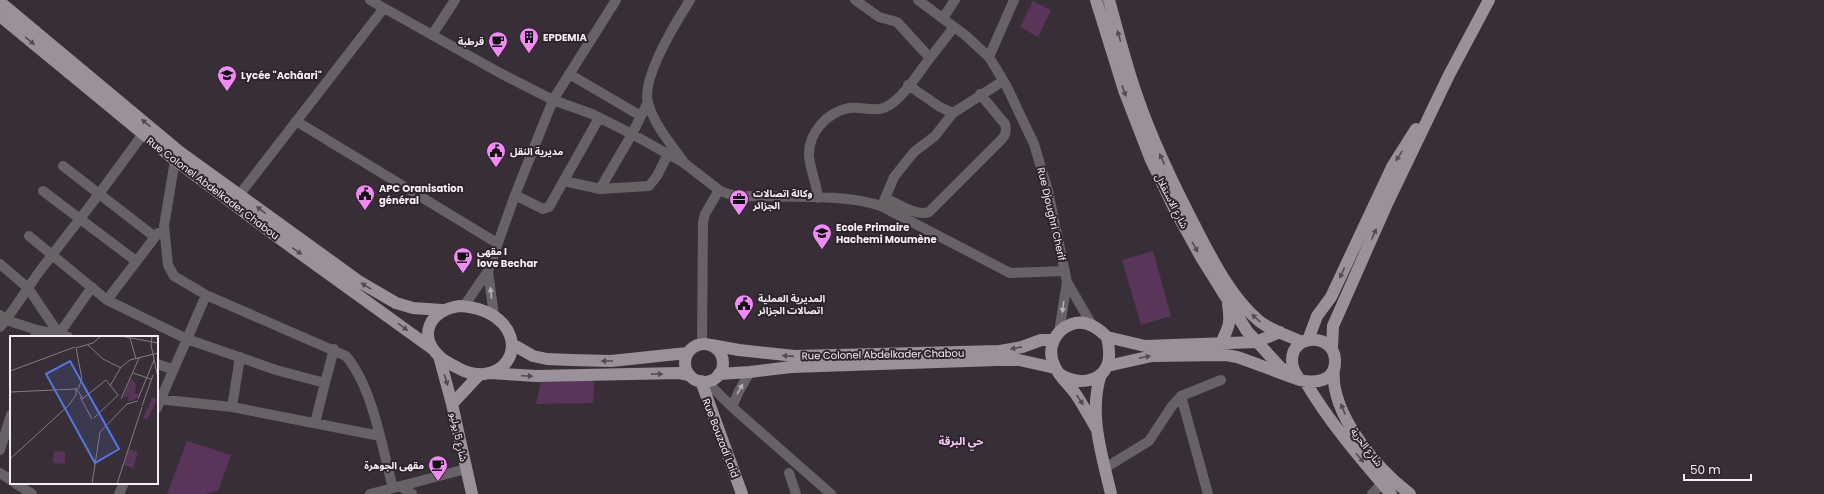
<svg xmlns="http://www.w3.org/2000/svg" width="1824" height="494" font-family="Poppins,'Noto Sans Arabic',sans-serif">
<rect width="100%" height="100%" fill="#382e37"/>
<path fill="#593559" d="M 1033,1 L 1051,10 L 1038,37 L 1020,27 Z
M 1153,251 L 1171,316 L 1141,325 L 1122,260 Z
M 595,375 L 593,403 L 536,404 L 542,376 Z
M 187,441 L 231,455 L 218,491 L 205,494 L 167,494 Z"/>
<g fill="none" stroke-linecap="round" stroke-linejoin="round">
<path stroke="#676266" stroke-width="10" d="M 370,0 L 384,8
M 855,0 L 879,17 L 897,22 L 930,58 L 954,27
M 918,0 L 965,35 L 989,57 L 1006,85 L 1034,144 L 1048,191 L 1067,282 L 1059,332
M 943,18 L 955,0
M 432,35 L 455,0
M 989,57 L 1014,0
M 569,74 L 641,116
M 908,85 L 940,107 L 953,113
M 296,121 L 497,243
M 179,155 L 175,160 L 164,226 L 168,265 L 174,276 L 206,295 L 346,356 C 373,388 382,448 393,488
M 683,161 C 670,143 654,124 648,103 C 641,78 676,22 690,0
M 63,166 L 155,237
M 564,181 L 600,189 L 632,134 L 648,102
M 600,189 L 649,186 L 657,176 L 668,154
M 43,191 L 136,261
M 240,194 L 384,8 L 500,73 L 553,100 L 592,114 L 632,134 L 684,163 L 719,190
M 515,195 L 543,209 L 549,207 L 599,118
M 818,198 C 817,184 810,170 809,156 C 808,133 827,112 849,108 C 862,106 876,113 888,106 C 903,98 919,72 930,58
M 885,198 C 897,203 916,217 929,212 L 1001,140 C 1006,135 1007,131 1005,124 L 980,94
M 883,203 L 894,177 L 914,152 L 935,136 L 953,113 L 1003,81
M 29,236 L 107,300 L 152,322 L 187,339 L 276,370 L 325,383 L 334,349
M 0,264 L 28,288 L 59,334 L 92,287
M 488,271 L 494,316
M 1067,282 L 1092,325
M 107,300 L 158,233
M 464,306 L 488,271 L 515,195 L 553,100 L 616,0
M 0,315 L 6,320 L 0,327
M 37,330 L 6,320 L 39,272 L 99,194 L 143,134
M 35,337 L 37,330 L 68,337
M 702,344 L 703,222 L 705,214 L 719,190 C 733,198 749,196 765,196 C 803,198 845,194 881,206 L 1010,273 L 1065,271
M 157,364 L 172,369
M 707,382 L 732,407 L 831,494
M 1181,396 L 1208,494
M 157,399 L 232,407 L 380,436
M 232,407 L 240,357
M 732,407 L 739,391 L 750,372
M 157,408 C 173,370 190,333 206,295
M 315,423 L 325,383
M 0,450 L 11,415
M 1105,468 L 1149,441 L 1172,406 L 1181,396 L 1221,380
M 0,473 L 11,480
M 789,473 L 796,494
M 15,483 L 32,494
M 400,486 L 412,494
M 119,494 L 124,483
M 370,494 L 466,469
M 1372,494 L 1382,483"/>
<path stroke="#9a919a" stroke-width="12" d="M 1096,0 L 1124,90 L 1151,160 L 1174,208 L 1201,257 L 1247,331 L 1281,368 L 1295,374
M 1109,0 C 1118,32 1126,65 1137,96 C 1153,143 1175,188 1198,232 C 1214,263 1232,298 1259,321 C 1272,331 1288,336 1303,342
M 0,2 L 180,152 L 360,282 L 396,303 L 413,308 L 442,310
M 0,16 L 175,160 L 276,236 L 434,350
M 460,306 C 474,307 488,310 499,320 C 521,339 514,370 484,374 C 475,375 465,372 458,368 C 451,364 445,362 440,357 C 416,335 431,309 460,306 Z
M 1107,337 L 1145,346 L 1256,342 L 1280,332
M 1308,340 L 1317,316 L 1331,297 L 1392,167 L 1416,129
M 1221,343 C 1229,326 1231,324 1228,304
M685 363a19 19 0 1 1 38 0a19 19 0 1 1-38 0Z
M 512,344 L 533,356 L 547,359 L 571,360 L 611,361 L 687,353
M 711,345 L 739,350 L 795,356 L 1000,351 L 1022,347 L 1041,340 L 1053,340
M 1332,348 L 1333,326 L 1386,206 L 1449,75 L 1489,0
M 439,356 L 452,404 L 472,494
M 1107,366 L 1152,356 L 1226,355 L 1237,357 C 1258,364 1279,373 1300,380 C 1316,384 1336,381 1335,360 C 1334,333 1292,333 1292,360 C 1292,367 1294,372 1298,377
M 1334,368 C 1329,412 1376,468 1410,494
M 489,373 L 536,376 L 679,373 L 689,375
M 719,374 L 750,372 L 791,367 L 997,360 L 1019,360 L 1055,368
M 1101,374 C 1088,414 1102,455 1111,494
M 1061,375 C 1076,384 1099,384 1107,366 C 1111,357 1109,346 1107,337 C 1098,328 1086,319 1072,324 C 1054,330 1046,350 1055,367 C 1059,376 1069,385 1075,393 C 1083,405 1089,416 1096,428
M 701,381 L 742,494
M 1305,381 C 1329,422 1360,458 1391,494
M 452,404 L 480,374"/>
</g>
<defs><path id="oneway-solid" d="M-6-.8H1V-3.2L6.5 0L1 3.2V.8H-6Z"/></defs>
<g fill="#534a53">
<use href="#oneway-solid" transform="translate(1119 36) rotate(-106)"/>
<use href="#oneway-solid" transform="translate(30 41) rotate(39)"/>
<use href="#oneway-solid" transform="translate(1124 91) rotate(70)"/>
<use href="#oneway-solid" transform="translate(146 123) rotate(-140)"/>
<use href="#oneway-solid" transform="translate(1399 156) rotate(122)"/>
<use href="#oneway-solid" transform="translate(1162 159) rotate(-115)"/>
<use href="#oneway-solid" transform="translate(261 210) rotate(-143)"/>
<use href="#oneway-solid" transform="translate(1374 234) rotate(-66)"/>
<use href="#oneway-solid" transform="translate(1195 247) rotate(61)"/>
<use href="#oneway-solid" transform="translate(297 251) rotate(35)"/>
<use href="#oneway-solid" transform="translate(1342 273) rotate(115)"/>
<use href="#oneway-solid" transform="translate(366 286) rotate(-148)"/>
<use href="#oneway-solid" transform="translate(1256 318) rotate(-138)"/>
<use href="#oneway-solid" transform="translate(403 327) rotate(37)"/>
<use href="#oneway-solid" transform="translate(1016 348) rotate(169)"/>
<use href="#oneway-solid" transform="translate(788 356) rotate(-176)"/>
<use href="#oneway-solid" transform="translate(1145 357) rotate(-11)"/>
<use href="#oneway-solid" transform="translate(607 361) rotate(180)"/>
<use href="#oneway-solid" transform="translate(657 374) rotate(-1)"/>
<use href="#oneway-solid" transform="translate(527 376) rotate(3)"/>
<use href="#oneway-solid" transform="translate(446 380) rotate(74)"/>
<use href="#oneway-solid" transform="translate(1080 400) rotate(56)"/>
<use href="#oneway-solid" transform="translate(1343 409) rotate(-113)"/>
<use href="#oneway-solid" transform="translate(1360 458) rotate(49)"/>
</g>
<g fill="#b5afb4">
<use href="#oneway-solid" transform="translate(491 293) rotate(-97)"/>
<use href="#oneway-solid" transform="translate(1063 307) rotate(98)"/>
<use href="#oneway-solid" transform="translate(740 389) rotate(-61)"/>
</g>
<defs>
<symbol id="building-pin" viewBox="-11 -11 22 30"><path d="M0 17L-7.5 6A9.5 9.5 0 1 1 7.5 6Z" fill="#f18af4" stroke="#2d242d"/><path d="M-4-6H4V6H1V3H-1V6H-4ZM-2.5-4.3h1.7v1.8h-1.7ZM.8-4.3h1.7v1.8H.8ZM-2.5-1h1.7V.8h-1.7ZM.8-1h1.7V.8H.8Z" fill="#111"/></symbol>
<symbol id="cafe-pin" viewBox="-11 -11 22 30"><path d="M0 17L-7.5 6A9.5 9.5 0 1 1 7.5 6Z" fill="#f18af4" stroke="#2d242d"/><path d="M-5.5-4.5H6V0H3Q3 3.5 0 3.5H-2.5Q-5.5 3.5-5.5 0ZM3-3.2v2h1.7v-2ZM-6 4.5H4V6H-6Z" fill="#111"/></symbol>
<symbol id="school-pin" viewBox="-11 -11 22 30"><path d="M0 17L-7.5 6A9.5 9.5 0 1 1 7.5 6Z" fill="#f18af4" stroke="#2d242d"/><path d="M0-5L7-2L0 1L-7-2ZM-4 1L0 2.5L4 1V4Q0 6-4 4Z" fill="#111"/></symbol>
<symbol id="civic-pin" viewBox="-11 -11 22 30"><path d="M0 17L-7.5 6A9.5 9.5 0 1 1 7.5 6Z" fill="#f18af4" stroke="#2d242d"/><path d="M-.6-6.5H3V-4.5H.6V-3L4-1V1h2V6H-6V1h2V-1L-.6-3ZM-1.2 2.5V6h2.4V2.5Z" fill="#111"/></symbol>
<symbol id="office-pin" viewBox="-11 -11 22 30"><path d="M0 17L-7.5 6A9.5 9.5 0 1 1 7.5 6Z" fill="#f18af4" stroke="#2d242d"/><path d="M-6-3h4V-5.5h4V-3h4V5H-6ZM-1-4.5V-3h2v-1.5ZM-6 0V1H6V0Z" fill="#111"/></symbol>
</defs>
<g fill-rule="evenodd">
<use href="#building-pin" x="518" y="26" width="22" height="30"/>
<use href="#cafe-pin" x="487" y="30" width="22" height="30"/>
<use href="#school-pin" x="216" y="64" width="22" height="30"/>
<use href="#civic-pin" x="485" y="140" width="22" height="30"/>
<use href="#civic-pin" x="354" y="183" width="22" height="30"/>
<use href="#office-pin" x="728" y="188" width="22" height="30"/>
<use href="#school-pin" x="811" y="222" width="22" height="30"/>
<use href="#cafe-pin" x="452" y="246" width="22" height="30"/>
<use href="#civic-pin" x="733" y="293" width="22" height="30"/>
<use href="#cafe-pin" x="427" y="454" width="22" height="30"/>
</g>
<g text-anchor="middle" stroke-width="4" stroke-linejoin="round" paint-order="stroke">
<g font-size="10" font-weight="bold" fill="#f4eef4" stroke="#2d242d" text-anchor="start">
<text x="543" y="41">EPDEMIA</text>
<text x="484" y="45" text-anchor="end">قرطبة</text>
<text x="241" y="79">Lycée "Achâari"</text>
<text x="510" y="155">مديرية النقل</text>
<text x="379" y="192">APC Oranisation<tspan x="379" dy="12">général</tspan></text>
<text x="753" y="197">وكالة اتصالات<tspan x="753" dy="12">الجزائر</tspan></text>
<text x="836" y="231">Ecole Primaire<tspan x="836" dy="12">Hachemi Moumène</tspan></text>
<text x="477" y="255">مقهى I<tspan x="477" dy="12">love Bechar</tspan></text>
<text x="758" y="302">المديرية العملية<tspan x="758" dy="12">اتصالات الجزائر</tspan></text>
<text x="424" y="469" text-anchor="end">مقهى الجوهرة</text>
</g>
<g font-size="10" fill="#f4eef4" stroke="#2d242d">
<text transform="translate(213 188) rotate(37)" y="4">Rue Colonel Abdelkader Chabou</text>
<text transform="translate(1172 201) rotate(63)" y="4">شارع الاستقلال</text>
<text transform="translate(1052 214) rotate(77)" y="4">Rue Djoughri Cherif</text>
<text transform="translate(883 354) rotate(-1)" y="4">Rue Colonel Abdelkader Chabou</text>
<text transform="translate(459 437) rotate(78)" y="4">شارع 5 يوليو</text>
<text transform="translate(721 438) rotate(69)" y="4">Rue Bouzadi Laid</text>
<text transform="translate(1367 447) rotate(53)" y="4">شارع الحرية</text>
</g>
<g font-size="11" font-weight="bold" fill="#f9caf9" stroke="#2d242d">
<text x="961" y="445">حي البرقة</text>
</g>
</g>
<g transform="translate(10 336)">
<rect width="148" height="148" fill="#382e37"/>
<path d="M 121,43 L 126,48 L 125,57 L 129,59 L 126,63 L 119,66 L 118,60 L 113,61 ZM 143,61 L 147,64 L 137,84 L 133,82 ZM 119,113 L 128,116 L 123,132 L 114,129 ZM 44,115 L 55,116 L 55,128 L 43,127 Z" fill="#593559"/>
<path fill="none" stroke="#837b83" stroke-width="1" d="M 110,0 L 148,7M 142,0 L 141,9 L 148,42M 120,2 L 126,23M 78,9 L 93,23 L 111,32M 66,12 L 72,43 L 68,53M 66,12 L 83,7 L 91,0M 0,35 L 65,11M 123,37 L 141,43M 96,44 L 108,59M 100,50 L 111,31 L 120,24 L 148,17M 0,56 L 66,53M 70,61 L 82,83M 111,63 L 129,22M 128,63 L 144,24M 71,64 L 96,44M 132,70 L 143,39M 84,82 L 108,59M 90,96 L 117,68 L 128,65M 0,123 L 59,69 L 66,59 L 66,52 L 73,63M 82,148 L 90,96M 107,148 L 132,71"/>
<path fill="#5376df" fill-opacity="0.15" stroke="#5376df" stroke-width="2" d="M 60,25 L 109,113 L 85,127 L 36,38 Z"/>
<rect width="148" height="148" fill="none" stroke="#f4eef4" stroke-width="2"/>
</g>
<path d="M1684 474v6h67v-6" fill="none" stroke="#f4eef4" stroke-width="2"/>
<text x="1690" y="474" font-size="12" fill="#f4eef4" stroke="#2d242d" stroke-width="3" paint-order="stroke">50 m</text>
</svg>
